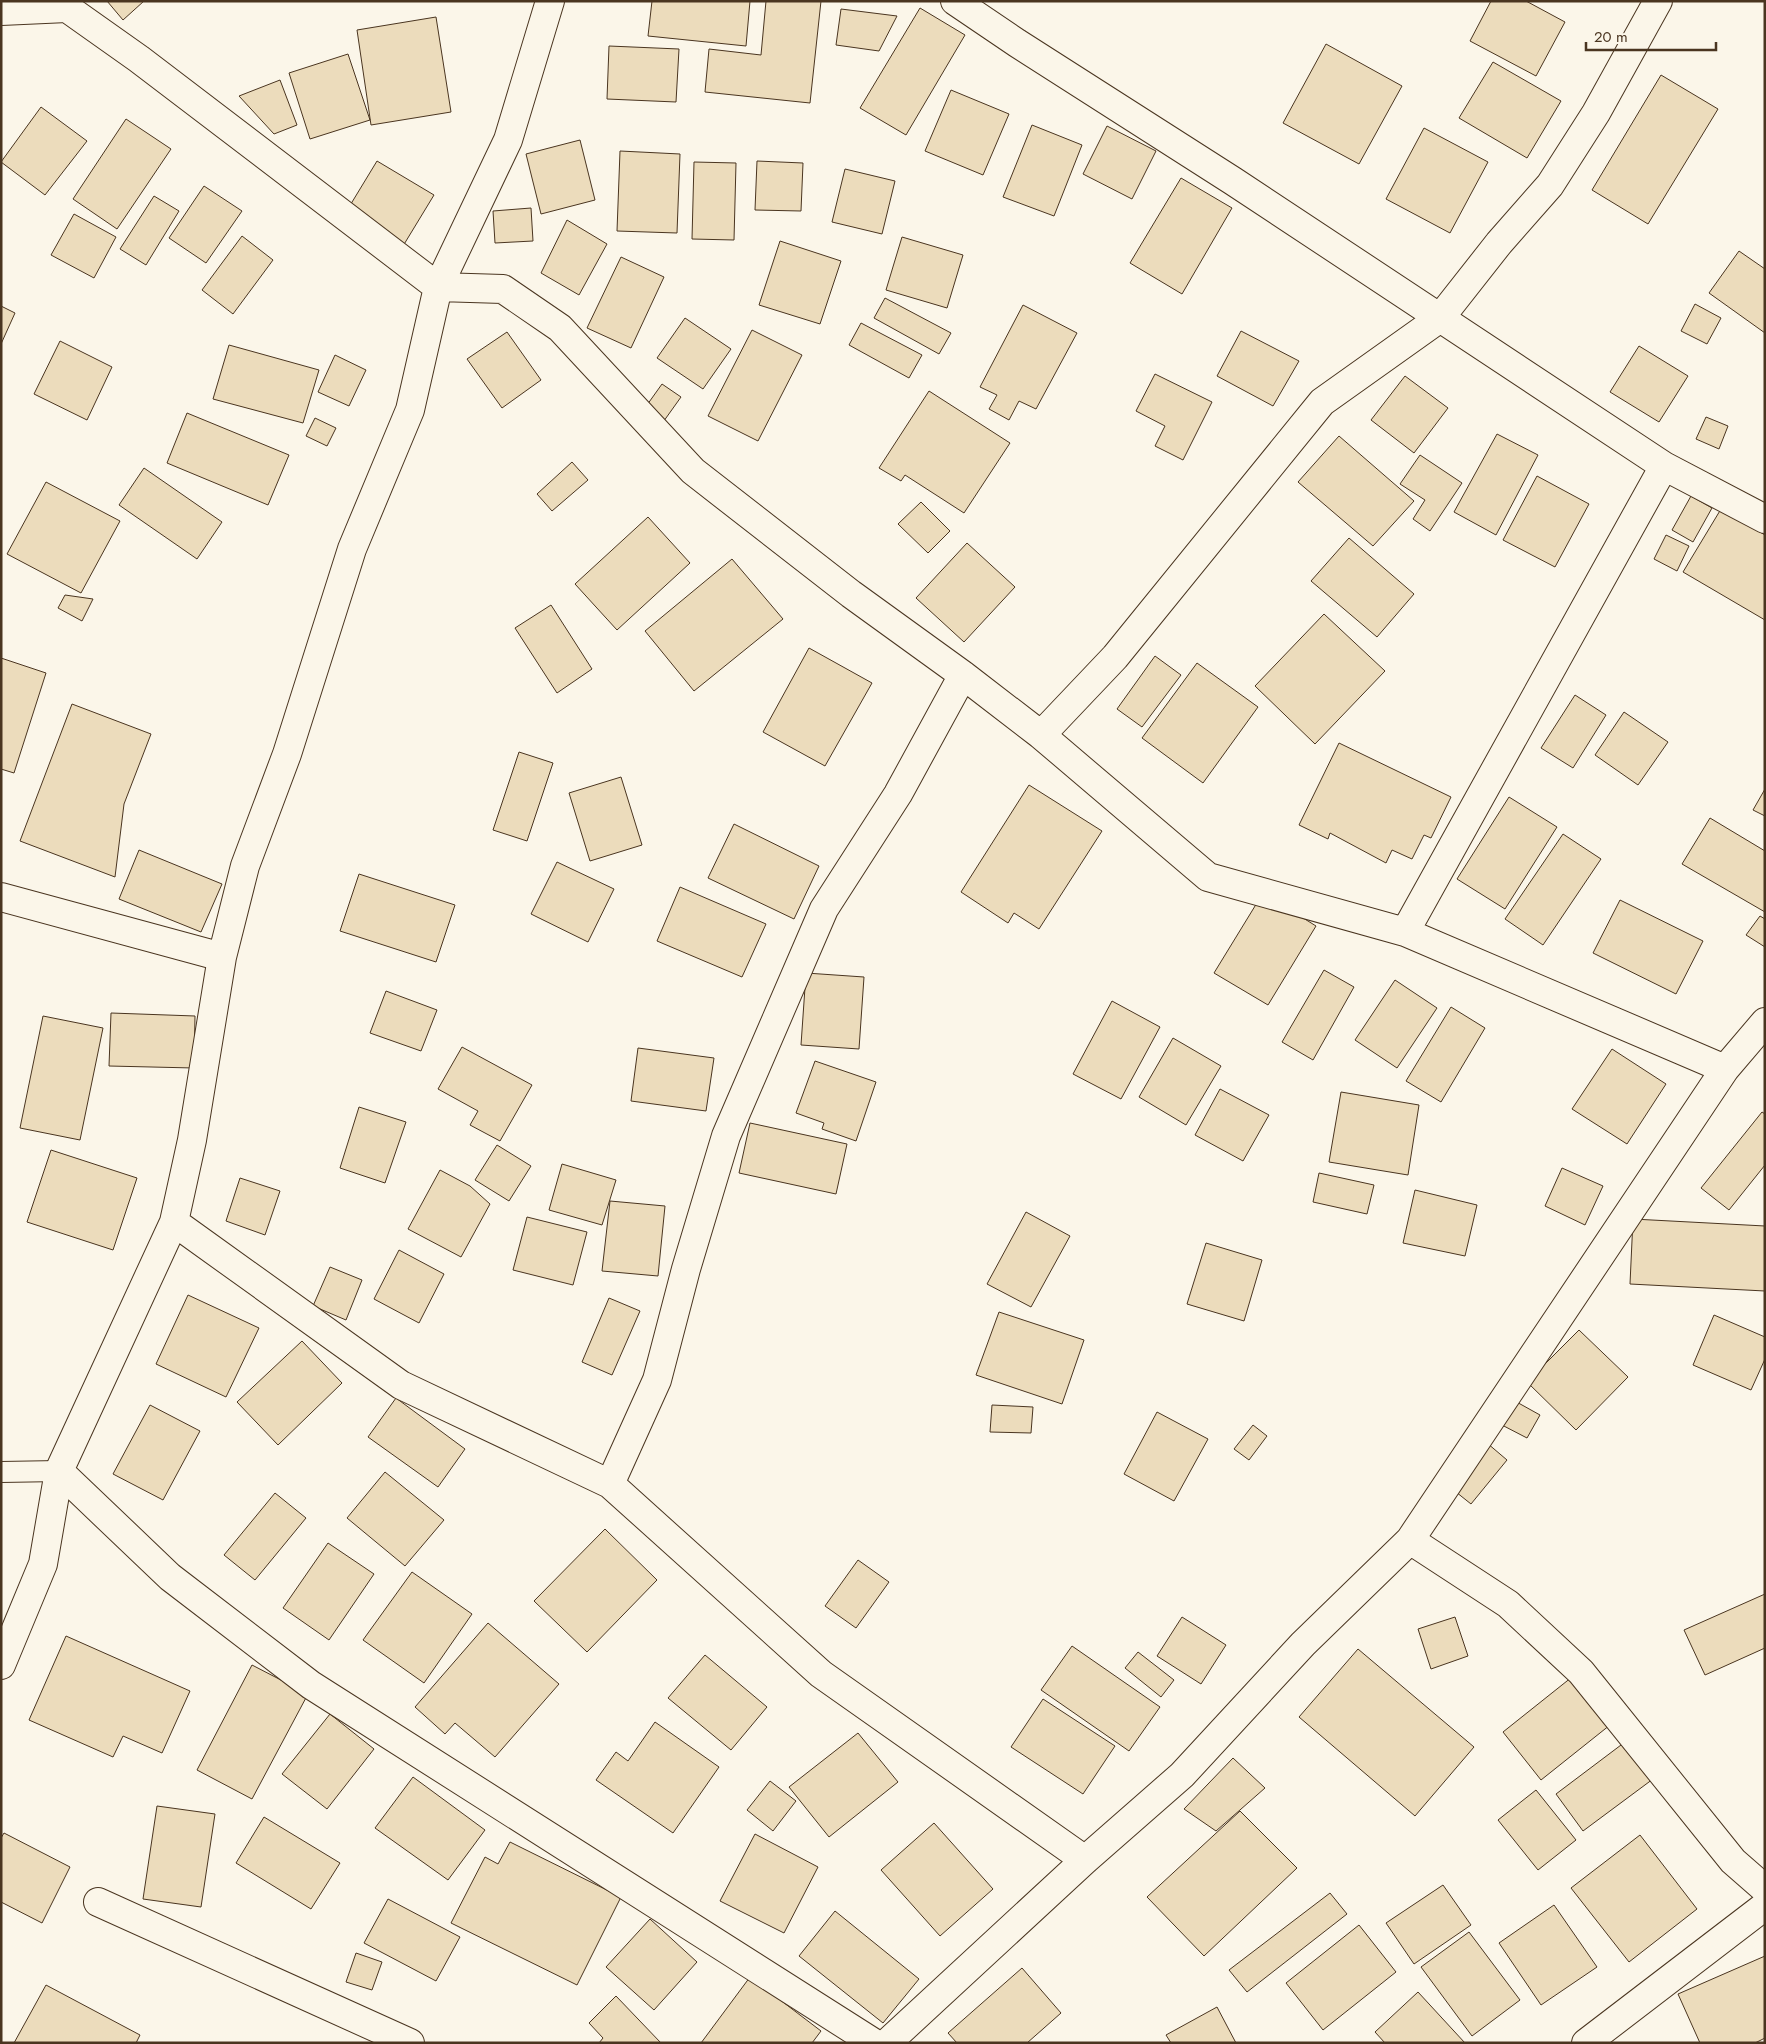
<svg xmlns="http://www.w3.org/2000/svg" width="1766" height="2044" font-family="Jost,sans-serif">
<rect width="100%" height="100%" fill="#fbf6e9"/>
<path fill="#ecdcbc" stroke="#4a3520" d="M 107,1 L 144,1 L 123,20 Z
M 652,1 L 750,1 L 746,46 L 648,36 Z
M 766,1 L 821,1 L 810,103 L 705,92 L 709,49 L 761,55 Z
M 1491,1 L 1526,1 L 1565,22 L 1536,76 L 1470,41 Z
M 920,8 L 965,35 L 906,135 L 860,108 Z
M 841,9 L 897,16 L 879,51 L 836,45 Z
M 436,17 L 451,112 L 371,125 L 357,30 Z
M 1326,44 L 1402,86 L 1359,164 L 1283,123 Z
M 609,46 L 679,49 L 676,102 L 607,99 Z
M 348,54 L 370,120 L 310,139 L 289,73 Z
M 1493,62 L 1561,101 L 1527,158 L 1459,118 Z
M 1661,75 L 1718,109 L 1648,224 L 1592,190 Z
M 280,80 L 297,125 L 274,134 L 239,96 Z
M 951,90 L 1009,114 L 983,175 L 925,151 Z
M 41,107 L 87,141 L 45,195 L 1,162 Z
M 126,119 L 171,149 L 117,229 L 73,199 Z
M 1032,125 L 1082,145 L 1054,216 L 1003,197 Z
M 1107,126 L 1156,151 L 1132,199 L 1083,174 Z
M 1424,128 L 1488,162 L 1450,233 L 1386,199 Z
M 580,140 L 595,200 L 541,214 L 526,154 Z
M 620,151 L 680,154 L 677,233 L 617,231 Z
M 377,161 L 434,195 L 403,246 L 346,212 Z
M 757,161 L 803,163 L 801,211 L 755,210 Z
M 694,162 L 736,163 L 734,240 L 692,239 Z
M 845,169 L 895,181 L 882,234 L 832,222 Z
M 1181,178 L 1232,208 L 1182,294 L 1130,263 Z
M 204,186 L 242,211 L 206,263 L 169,238 Z
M 154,196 L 179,211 L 146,265 L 120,249 Z
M 531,208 L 533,241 L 495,243 L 493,211 Z
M 74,214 L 116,237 L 94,278 L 51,255 Z
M 567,220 L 607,244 L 579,295 L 541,273 Z
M 242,236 L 273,260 L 233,314 L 202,290 Z
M 902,237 L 963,255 L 947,308 L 886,290 Z
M 780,241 L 841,261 L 820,324 L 759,305 Z
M 1739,251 L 1765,269 L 1765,333 L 1709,293 Z
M 621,257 L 664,277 L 631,348 L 587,328 Z
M 885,298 L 951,333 L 939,354 L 874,318 Z
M 1695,304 L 1721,318 L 1707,344 L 1681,331 Z
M 1023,305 L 1077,333 L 1036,409 L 1019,401 L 1009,420 L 989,409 L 997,395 L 980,387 Z
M 1,306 L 15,313 L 1,344 Z
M 685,318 L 731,349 L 703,389 L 657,358 Z
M 861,323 L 922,355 L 909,378 L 849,345 Z
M 752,330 L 802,355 L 758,441 L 708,416 Z
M 1241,331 L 1299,361 L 1273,406 L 1217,376 Z
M 507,332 L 541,380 L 502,408 L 467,359 Z
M 60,341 L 112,367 L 87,420 L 34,394 Z
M 229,345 L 319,370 L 303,423 L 213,399 Z
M 1639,346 L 1688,376 L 1659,422 L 1610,392 Z
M 335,355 L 366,370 L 349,406 L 318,392 Z
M 1155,374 L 1212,402 L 1183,460 L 1155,446 L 1165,426 L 1136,411 Z
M 1405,376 L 1448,408 L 1414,453 L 1371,420 Z
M 662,384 L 681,397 L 661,425 L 642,412 Z
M 929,391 L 1010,443 L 964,513 L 905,475 L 901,481 L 879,468 Z
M 187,413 L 289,455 L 268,505 L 167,463 Z
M 1706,417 L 1728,426 L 1719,449 L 1696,439 Z
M 315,418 L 336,428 L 327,446 L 306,436 Z
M 1497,434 L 1538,455 L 1496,535 L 1454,512 Z
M 1339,436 L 1414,501 L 1373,546 L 1298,482 Z
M 1420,455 L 1462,483 L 1430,531 L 1413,519 L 1425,500 L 1400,484 Z
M 572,462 L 588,480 L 552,511 L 537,494 Z
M 144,468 L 222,522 L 197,559 L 119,505 Z
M 1537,476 L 1589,504 L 1555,567 L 1503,540 Z
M 46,482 L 120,521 L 81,593 L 7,554 Z
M 1691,496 L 1712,508 L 1693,542 L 1672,530 Z
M 921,502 L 950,531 L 928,553 L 898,524 Z
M 1721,509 L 1765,535 L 1765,620 L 1683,572 Z
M 648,517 L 690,563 L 617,630 L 575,584 Z
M 1666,535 L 1689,546 L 1677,571 L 1654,559 Z
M 1349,538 L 1414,594 L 1377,637 L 1311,581 Z
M 967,543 L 1015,587 L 964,642 L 916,598 Z
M 732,559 L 783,619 L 694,691 L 645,631 Z
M 65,595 L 93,599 L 82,621 L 58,608 Z
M 551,605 L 592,669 L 557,693 L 515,628 Z
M 1324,614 L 1385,671 L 1315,744 L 1255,686 Z
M 809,648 L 872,683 L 825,766 L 763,732 Z
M 1155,656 L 1181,675 L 1142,727 L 1117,709 Z
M 1,658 L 46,673 L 14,773 L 1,769 Z
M 1197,663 L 1258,707 L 1203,783 L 1142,738 Z
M 1575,695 L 1606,715 L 1573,768 L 1541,748 Z
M 72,704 L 151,734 L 124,804 L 115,877 L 20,841 Z
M 1624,712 L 1668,742 L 1638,785 L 1595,755 Z
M 1339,743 L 1451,797 L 1431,838 L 1424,835 L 1412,859 L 1392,850 L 1386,863 L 1330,833 L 1328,839 L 1299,825 Z
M 519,752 L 553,763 L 527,841 L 493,830 Z
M 621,777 L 642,845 L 590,861 L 569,793 Z
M 1029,785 L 1102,831 L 1039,929 L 1014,913 L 1008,923 L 961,892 Z
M 1765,789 L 1765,816 L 1753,810 Z
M 1509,797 L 1557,827 L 1505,909 L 1457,879 Z
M 1710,818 L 1765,851 L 1765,912 L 1682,864 Z
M 734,824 L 819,866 L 794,919 L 708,878 Z
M 1563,834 L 1601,859 L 1543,945 L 1505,919 Z
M 139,850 L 222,884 L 201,932 L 119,899 Z
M 557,862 L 614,889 L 588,942 L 531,914 Z
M 359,874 L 455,905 L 436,962 L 340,931 Z
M 680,887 L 766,924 L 742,977 L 657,941 Z
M 1263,893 L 1316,926 L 1268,1005 L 1214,973 Z
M 1620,900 L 1703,941 L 1676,994 L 1593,953 Z
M 1760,916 L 1765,919 L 1765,947 L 1746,935 Z
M 1324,970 L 1354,987 L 1313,1060 L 1282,1042 Z
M 806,973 L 864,977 L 859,1049 L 801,1045 Z
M 1395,980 L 1437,1008 L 1397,1068 L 1355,1040 Z
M 386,991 L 437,1010 L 421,1051 L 370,1033 Z
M 1112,1001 L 1160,1027 L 1121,1099 L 1073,1074 Z
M 1451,1007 L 1485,1028 L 1441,1102 L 1406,1081 Z
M 111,1013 L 195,1016 L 194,1068 L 109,1066 Z
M 43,1016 L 103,1028 L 80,1140 L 20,1128 Z
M 1173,1038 L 1221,1066 L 1186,1125 L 1139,1097 Z
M 462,1047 L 532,1085 L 500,1141 L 470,1125 L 478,1111 L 438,1089 Z
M 638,1048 L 714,1058 L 706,1111 L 631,1101 Z
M 1612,1049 L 1666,1084 L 1627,1144 L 1572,1109 Z
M 815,1061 L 876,1082 L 856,1141 L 822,1129 L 824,1123 L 796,1113 Z
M 1220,1089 L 1269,1115 L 1243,1161 L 1195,1135 Z
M 1341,1092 L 1419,1105 L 1408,1175 L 1329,1162 Z
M 359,1107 L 406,1122 L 385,1183 L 340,1168 Z
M 1762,1112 L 1765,1114 L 1765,1165 L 1729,1210 L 1701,1188 Z
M 750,1123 L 847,1144 L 836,1194 L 739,1173 Z
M 497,1145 L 531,1166 L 509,1201 L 475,1180 Z
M 51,1150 L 137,1178 L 113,1250 L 27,1222 Z
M 562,1164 L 616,1180 L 602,1225 L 549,1210 Z
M 1562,1168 L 1603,1186 L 1585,1225 L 1545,1206 Z
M 440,1170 L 470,1186 L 490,1204 L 461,1257 L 408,1229 Z
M 1319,1173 L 1374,1185 L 1367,1214 L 1313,1202 Z
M 240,1178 L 280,1191 L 265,1235 L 226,1221 Z
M 1415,1190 L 1477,1205 L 1465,1256 L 1403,1243 Z
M 610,1201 L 665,1206 L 658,1276 L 602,1271 Z
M 1026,1212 L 1070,1236 L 1031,1307 L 987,1284 Z
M 527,1217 L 587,1232 L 573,1285 L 513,1270 Z
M 1633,1219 L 1765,1226 L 1765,1291 L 1630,1284 Z
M 1206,1243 L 1262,1260 L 1244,1321 L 1187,1304 Z
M 399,1250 L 444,1274 L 419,1323 L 374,1299 Z
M 330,1267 L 362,1280 L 346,1320 L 313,1306 Z
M 188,1295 L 259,1328 L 226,1397 L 156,1364 Z
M 609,1298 L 640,1311 L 612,1375 L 582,1362 Z
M 999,1312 L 1084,1340 L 1062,1404 L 976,1375 Z
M 1714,1315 L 1765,1337 L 1765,1359 L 1751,1390 L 1693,1365 Z
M 1579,1330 L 1628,1377 L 1576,1430 L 1527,1382 Z
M 302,1341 L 342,1383 L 278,1445 L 237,1402 Z
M 396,1398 L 465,1449 L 438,1487 L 368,1437 Z
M 1513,1400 L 1540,1415 L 1527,1438 L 1500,1424 Z
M 150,1405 L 200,1431 L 163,1500 L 113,1474 Z
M 992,1405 L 1033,1407 L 1031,1433 L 990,1432 Z
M 1157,1412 L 1208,1439 L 1174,1501 L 1124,1474 Z
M 1253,1425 L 1267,1436 L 1249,1460 L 1234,1449 Z
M 1487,1443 L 1507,1460 L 1471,1504 L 1451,1488 Z
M 385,1472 L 444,1520 L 405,1566 L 347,1518 Z
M 275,1493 L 306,1518 L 255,1580 L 224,1555 Z
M 605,1529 L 657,1580 L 587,1652 L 534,1601 Z
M 328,1543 L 374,1574 L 329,1640 L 283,1608 Z
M 858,1560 L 889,1582 L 856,1628 L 825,1606 Z
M 412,1572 L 472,1614 L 424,1683 L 363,1640 Z
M 1765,1594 L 1765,1648 L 1705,1675 L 1684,1630 Z
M 1182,1617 L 1226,1645 L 1201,1684 L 1157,1656 Z
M 1455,1617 L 1468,1656 L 1431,1669 L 1418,1629 Z
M 488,1623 L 559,1684 L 495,1757 L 455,1723 L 445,1734 L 415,1707 Z
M 66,1636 L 190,1691 L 162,1753 L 123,1736 L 113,1757 L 29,1720 Z
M 1072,1646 L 1160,1707 L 1129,1751 L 1041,1690 Z
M 1358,1649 L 1474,1747 L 1415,1816 L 1299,1717 Z
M 1138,1652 L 1174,1680 L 1161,1697 L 1125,1668 Z
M 705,1655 L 767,1707 L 731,1750 L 668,1698 Z
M 252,1665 L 308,1694 L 252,1799 L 197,1770 Z
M 1572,1677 L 1610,1725 L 1541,1780 L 1503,1732 Z
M 1043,1699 L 1115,1746 L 1083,1794 L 1011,1747 Z
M 330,1714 L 374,1749 L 327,1809 L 282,1774 Z
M 655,1722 L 719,1767 L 673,1833 L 596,1780 L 616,1752 L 628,1761 Z
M 858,1733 L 898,1782 L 829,1837 L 789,1787 Z
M 1625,1742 L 1653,1779 L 1583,1831 L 1556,1794 Z
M 1233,1758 L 1265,1788 L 1216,1831 L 1184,1809 Z
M 413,1777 L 485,1830 L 448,1880 L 375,1828 Z
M 770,1781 L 796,1801 L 773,1831 L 747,1810 Z
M 1536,1790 L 1576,1840 L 1538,1870 L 1498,1820 Z
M 157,1806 L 215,1814 L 201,1907 L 143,1899 Z
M 1240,1811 L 1297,1868 L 1204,1956 L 1147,1897 Z
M 264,1817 L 340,1863 L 311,1909 L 236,1863 Z
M 934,1823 L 993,1889 L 940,1936 L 881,1870 Z
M 4,1833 L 70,1867 L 42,1923 L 1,1902 L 1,1838 Z
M 755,1834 L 818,1867 L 784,1933 L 720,1901 Z
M 1640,1835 L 1697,1909 L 1629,1962 L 1571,1888 Z
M 510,1842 L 621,1897 L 577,1985 L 451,1923 L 485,1857 L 498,1864 Z
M 1443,1885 L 1471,1925 L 1414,1964 L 1386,1923 Z
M 1330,1893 L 1347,1914 L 1247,1992 L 1229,1970 Z
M 388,1899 L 460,1937 L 436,1981 L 364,1943 Z
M 1554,1905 L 1597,1967 L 1541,2005 L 1499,1943 Z
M 835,1911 L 919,1979 L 883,2023 L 799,1956 Z
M 650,1919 L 697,1962 L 654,2010 L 606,1967 Z
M 1359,1925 L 1396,1972 L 1323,2030 L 1286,1983 Z
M 1469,1932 L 1520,2000 L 1472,2036 L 1421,1967 Z
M 356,1953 L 382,1962 L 372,1990 L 346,1982 Z
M 1765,1956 L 1765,2038 L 1755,2043 L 1700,2043 L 1678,1994 Z
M 1022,1968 L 1061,2013 L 1027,2043 L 957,2043 L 948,2033 Z
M 750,1977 L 821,2031 L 812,2043 L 701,2043 Z
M 46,1985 L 140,2035 L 136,2043 L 14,2043 Z
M 1418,1992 L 1465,2043 L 1385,2043 L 1375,2032 Z
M 616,1996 L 661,2043 L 599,2043 L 603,2038 L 589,2023 Z
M 1217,2007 L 1236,2043 L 1171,2043 L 1166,2035 Z"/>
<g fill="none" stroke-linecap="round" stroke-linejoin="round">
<defs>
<path id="lane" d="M 1,1472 L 59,1471"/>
<path id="street" d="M 955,1 L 1017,43 L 1233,181 L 1664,466 L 1765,519
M 1,11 L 67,8 L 139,59 L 438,287 L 503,289 L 560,328 L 693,471 L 851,594 L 963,675 L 1041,735 L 1208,877 L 1405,932 L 1725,1069
M 1041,735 L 1115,657 L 1322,402 L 1440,318 L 1499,243 L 1550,185 L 1596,113 L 1658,1
M 1,897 L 222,957
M 1405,932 L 1664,466
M 174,1222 L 401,1385 L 610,1484 L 821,1674 L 1085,1860
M 59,1471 L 170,1577 L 311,1685 L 874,2043
M 610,1484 L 657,1380 L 686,1269 L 726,1136 L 824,909 L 898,794 L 963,675
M 1410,1540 L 1508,1604 L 1581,1672 L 1733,1861 L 1765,1889
M 1,1665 L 43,1564 L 59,1471 L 174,1222 L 192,1140 L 222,957 L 245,866 L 287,754 L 352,549 L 410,410 L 438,287 L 508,140 L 550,1
M 98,1902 L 410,2043
M 887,2043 L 1085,1860 L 1182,1775 L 1303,1644 L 1410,1540 L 1725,1069 L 1765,1022
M 1586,2043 L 1765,1906"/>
</defs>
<use href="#lane" stroke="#4a3520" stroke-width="22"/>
<use href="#street" stroke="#4a3520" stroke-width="30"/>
<use href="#lane" stroke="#fbf6e9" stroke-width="20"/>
<use href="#street" stroke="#fbf6e9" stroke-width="28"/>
</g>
<rect width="1766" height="2044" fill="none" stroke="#4a3520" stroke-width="5"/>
<path d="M1586 42v8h130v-8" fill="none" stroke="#4a3520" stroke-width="2.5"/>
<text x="1594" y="42" font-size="15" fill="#4a3520" stroke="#fbf6e9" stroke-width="4" paint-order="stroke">20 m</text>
</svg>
